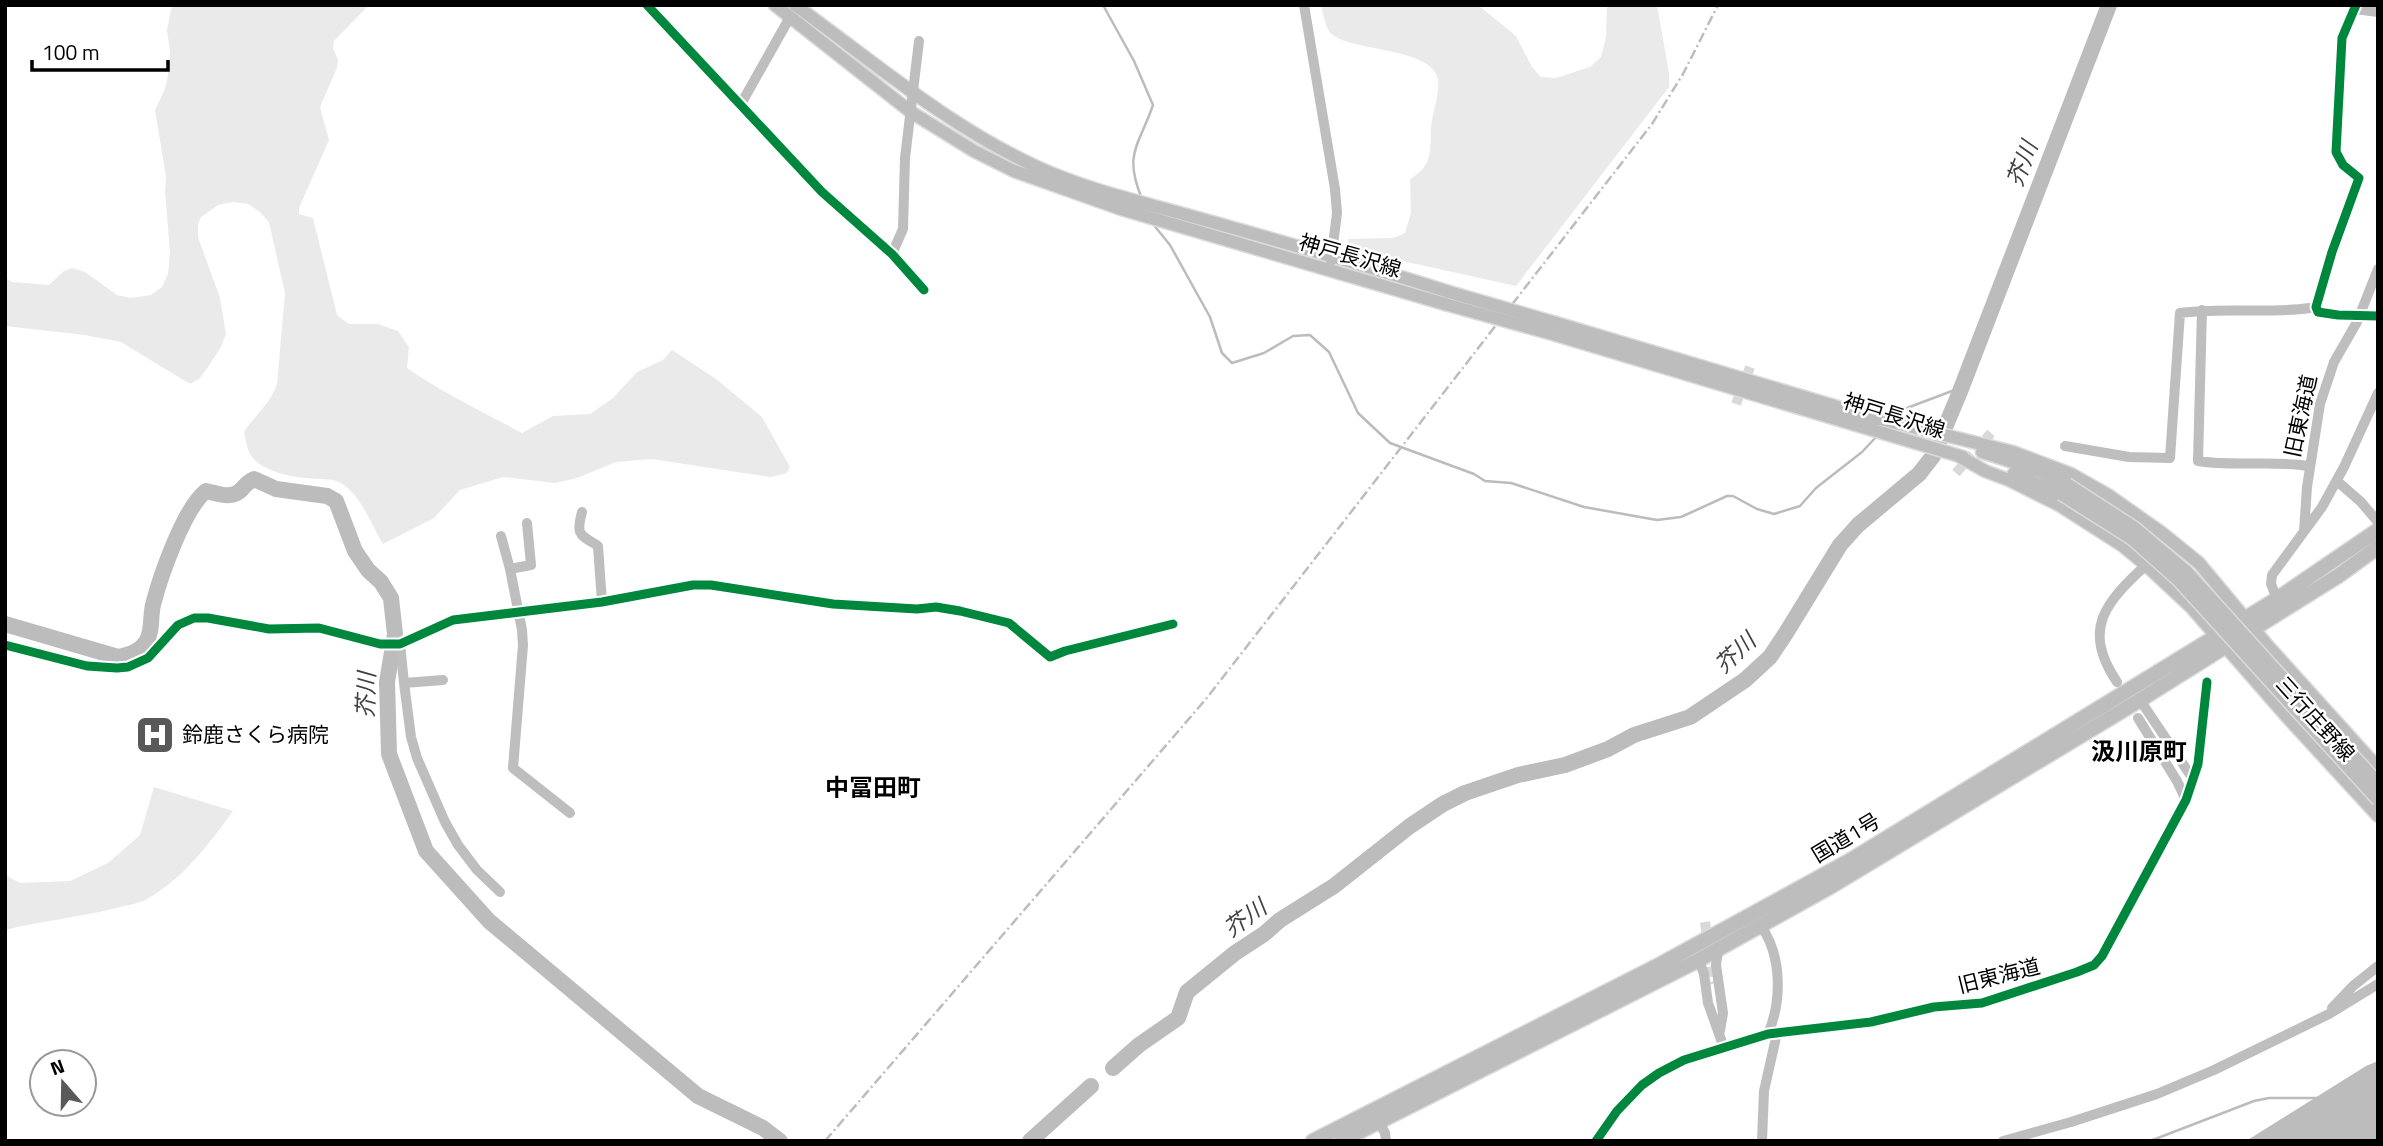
<svg xmlns="http://www.w3.org/2000/svg" width="2383" height="1146" font-family="'Titillium Web','Noto Sans JP',sans-serif">
<rect width="100%" height="100%" fill="#fff"/>
<path fill="#eaeaea" d="M 172,5 L 369,5 L 334,41 L 333,48 L 338,60 L 337,68 L 320,107 L 329,140 L 299,208 L 299,214 L 313,218 L 337,315 L 349,324 L 378,324 L 398,331 L 409,347 L 407,368 C 443,393 483,412 522,433 L 553,416 L 590,414 L 613,398 L 637,372 L 663,360 L 672,350 L 716,379 L 762,417 L 790,467 L 787,473 L 771,477 L 651,459 L 616,462 L 577,478 L 555,483 L 503,477 L 460,490 L 434,518 L 383,544 C 372,526 362,498 344,485 C 333,477 320,480 307,478 C 290,477 263,471 252,457 C 247,451 246,440 244,432 C 255,415 271,403 277,384 L 285,293 L 269,222 L 260,212 L 248,204 L 233,202 L 218,205 L 201,217 L 198,224 L 198,237 L 220,298 L 226,334 L 221,347 L 208,367 L 200,378 L 190,384 L 121,342 L 85,335 L 5,326 L 5,277 L 12,282 L 49,285 L 64,271 L 72,268 L 85,272 L 117,295 L 131,298 L 151,295 L 162,287 L 168,274 L 170,252 L 165,191 L 166,177 L 155,110 L 165,89 L 168,75 L 170,52 L 167,30 Z
M 1321,5 L 1478,5 L 1516,36 L 1532,67 L 1541,77 L 1556,78 L 1590,67 L 1601,57 L 1606,37 L 1607,5 L 1657,5 L 1669,73 L 1669,87 L 1516,286 L 1348,249 L 1348,239 L 1393,238 L 1405,233 L 1411,213 L 1410,179 C 1433,165 1430,152 1431,128 C 1432,113 1440,95 1438,80 C 1433,45 1344,53 1329,31 C 1325,25 1323,13 1321,5 Z
M 154,787 L 233,811 C 209,844 184,878 147,899 C 139,904 126,905 116,908 C 80,917 42,921 5,930 L 5,875 L 20,883 L 70,881 L 108,863 L 140,835 Z"/>
<path fill="#bcbcbc" d="M 2378,1061 L 2378,1141 L 2246,1141 L 2366,1066 Z"/>
<g fill="none" stroke-linecap="round" stroke-linejoin="round">
<path stroke="#bcbcbc" stroke-width="2.5" d="M 1103,5 L 1134,61 L 1153,105 C 1139,146 1123,153 1142,199
M 1153,224 L 1170,245 L 1210,317 L 1222,353 L 1232,363 L 1264,353 L 1293,336 L 1310,335 L 1329,352 L 1358,413 L 1390,443 L 1474,474 L 1485,481 L 1511,483 L 1584,507 L 1657,520 L 1681,517 L 1727,496 L 1733,496 L 1757,509 L 1774,514 L 1800,506 L 1816,488 L 1862,452 L 1877,436
M 1893,418 L 1899,411 L 1952,391 L 1959,394
M 2150,1141 L 2254,1101 L 2269,1098 L 2318,1098"/>
<path stroke="#bcbcbc" stroke-width="16" d="M 5,624 L 118,657 C 129,655 139,652 146,642 C 153,631 150,617 153,605 C 160,577 184,508 206,491 C 217,493 231,500 241,490 C 246,485 247,482 254,479 L 276,489 L 327,496 L 336,501 L 355,551 L 368,570 L 381,582 L 391,598 L 395,634 L 387,682 L 389,754 L 426,851 L 489,921 L 698,1096 L 763,1128 L 780,1141
M 1113,1068 L 1139,1045 L 1178,1018 L 1187,992 L 1235,953 L 1264,934 L 1280,920 L 1334,886 L 1410,826 L 1443,804 L 1465,793 L 1518,775 L 1565,765 L 1608,749 L 1634,735 L 1690,717 L 1745,680 L 1770,657 L 1786,633 L 1840,545 L 1858,525 L 1919,474 L 1933,456 L 1959,394 L 2109,5
M 1030,1141 L 1091,1086"/>
<path stroke="#d9d9d9" stroke-width="10" stroke-dasharray="10 5" stroke-linecap="butt" d="M 1736,404 L 1750,367
M 1956,473 L 1991,433
M 1705,922 L 1713,984"/>
<defs>
<path id="major" d="M 775,5 L 911,112 L 974,151 L 1014,171 L 1121,209 L 1445,304
M 795,5 C 874,62 948,126 1037,167 C 1087,190 1142,202 1194,217 C 1280,241 1365,265 1449,292
M 1556,323 L 1878,419
M 1556,335 L 1963,457
M 1872,417 L 2013,452 L 2071,474 L 2108,495 L 2162,533 L 2199,563 L 2268,646 L 2378,768
M 1982,452 L 2040,471 L 2067,484
M 1957,455 L 1985,471 L 2009,480 L 2059,505 L 2123,546 L 2146,565 L 2191,607 L 2288,718 L 2378,816
M 2014,473 L 2061,494"/>
<path id="highway" d="M 1313,1141 L 1661,964 L 1851,860 L 2277,599 L 2378,530
M 1341,1141 L 1695,962 L 1830,887 L 2140,700 L 2338,576 L 2378,547"/>
</defs>
<use href="#major" stroke="#dbdbdb" stroke-width="15"/>
<use href="#highway" stroke="#dbdbdb" stroke-width="17"/>
<path stroke="#bebebe" stroke-width="10" d="M 647,5 L 822,192 L 892,254 L 924,290
M 1304,5 L 1335,189 L 1337,213 L 1331,261
M 2356,5 L 2342,38 L 2336,152 L 2343,165 L 2359,178 L 2332,252 L 2316,307 L 2318,312 L 2338,315 L 2378,316
M 2355,9 L 2378,12
M 741,104 L 790,17
M 892,254 L 903,229 L 905,158 L 919,41
M 2202,310 L 2198,461 C 2235,467 2272,460 2309,466
M 2065,446 L 2129,457 L 2170,458 L 2180,313 C 2223,307 2266,314 2310,308
M 2337,481 L 2361,502 L 2378,522
M 582,512 C 576,535 579,534 598,546 L 602,602
M 527,523 L 531,565 L 510,569 L 522,630 L 523,645 L 513,768 L 570,813
M 2304,531 L 2307,487 L 2320,404 L 2334,362 L 2357,322 L 2378,269
M 501,536 L 510,569
M 2277,599 L 2271,584 L 2272,575 L 2322,507 L 2344,467 L 2378,393
M 400,644 L 404,683
M 5,645 L 87,666 L 117,668 L 128,667 L 148,658 L 178,625 L 194,618 L 208,618 L 269,629 L 319,628 L 380,644 L 400,644 L 453,620 L 602,602 L 693,585 L 711,585 L 833,604 L 917,609 L 936,607 L 960,611 L 1009,623 L 1050,657 L 1065,651 L 1173,624
M 443,680 L 404,683 L 411,737 L 417,758 L 445,822 L 458,845 L 477,870 L 500,892
M 2117,682 C 2081,629 2106,602 2146,565
M 2140,700 L 2193,779
M 2138,718 L 2177,781 L 2186,800
M 1761,926 C 1782,956 1782,1001 1768,1034
M 1718,950 L 1716,965 L 1723,1013 L 1720,1031
M 1695,962 L 1701,966 L 1704,974 L 1708,1003 L 1724,1048
M 2332,1008 L 2353,986 L 2378,966
M 1379,1122 L 1385,1133 L 1386,1141
M 1596,1141 L 1617,1111 L 1642,1085 L 1659,1073 L 1684,1060 L 1768,1034 L 1871,1022 L 1934,1007 L 1982,1003 L 2077,972 L 2094,965 L 2102,956 L 2186,800 L 2198,764 L 2207,682
M 1762,1141 L 1764,1091 L 1777,1033
M 2003,1141 L 2071,1122 L 2157,1094 L 2214,1070 L 2329,1014 L 2378,984"/>
<use href="#major" stroke="#bdbdbd" stroke-width="12"/>
<use href="#highway" stroke="#bdbdbd" stroke-width="14"/>
<path stroke="#bdbdbd" stroke-width="2.5" stroke-dasharray="10 3.5 2 3.5" stroke-linecap="butt" d="M 825,1141 L 1206,699 L 1652,124 L 1683,74 L 1718,5"/>
<defs>
<path id="major-bridge" d="M 1449,292 L 1556,323
M 1445,304 L 1556,335
M 2067,484 L 2135,528 L 2187,572 L 2378,783
M 2061,494 L 2132,539 L 2178,580 L 2378,800"/>
</defs>
<use href="#major-bridge" stroke="#dbdbdb" stroke-width="15" stroke-linecap="butt"/>
<use href="#major-bridge" stroke="#bdbdbd" stroke-width="12"/>
<defs>
<path id="cycleway" d="M 647,5 L 822,192 L 892,254 L 924,290
M 2356,5 L 2342,38 L 2336,152 L 2343,165 L 2359,178 L 2332,252 L 2316,307 L 2318,312 L 2338,315 L 2378,316
M 5,645 L 87,666 L 117,668 L 128,667 L 148,658 L 178,625 L 194,618 L 208,618 L 269,629 L 319,628 L 380,644 L 400,644 L 453,620 L 602,602 L 693,585 L 711,585 L 833,604 L 917,609 L 936,607 L 960,611 L 1009,623 L 1050,657 L 1065,651 L 1173,624
M 1596,1141 L 1617,1111 L 1642,1085 L 1659,1073 L 1684,1060 L 1768,1034 L 1871,1022 L 1934,1007 L 1982,1003 L 2077,972 L 2094,965 L 2102,956 L 2186,800 L 2198,764 L 2207,682"/>
</defs>
<use href="#cycleway" stroke="#fff" stroke-width="13"/>
<use href="#cycleway" stroke="#00873e" stroke-width="9"/>
</g>
<defs>
<symbol id="hospital-square" viewBox="-11 -11 22 22"><rect x="-9" y="-9" width="18" height="18" rx="4" fill="#595959" stroke="#fff"/><path d="M-5-5h3v3.5h4V-5h3V5h-3V1.5h-4V5h-3Z" fill="#fff"/></symbol>
</defs>
<g fill-rule="evenodd">
<use href="#hospital-square" x="133" y="713" width="44" height="44"/>
</g>
<g text-anchor="middle" stroke-width="5" stroke-linejoin="round" paint-order="stroke">
<g font-size="21" fill="#000" stroke="#fff">
<text transform="translate(1350 256) rotate(16)" y="7">神戸長沢線</text>
<text transform="translate(1894 416) rotate(17)" y="7">神戸長沢線</text>
<text transform="translate(2301 416) rotate(-78)" y="7">旧東海道</text>
<text transform="translate(2315 719) rotate(48)" y="7">三行庄野線</text>
<text transform="translate(1846 838) rotate(-31)" y="7">国道1号</text>
<text transform="translate(1999 976) rotate(-14)" y="7">旧東海道</text>
</g>
<g font-size="21" fill="#000" stroke="#fff" text-anchor="start">
<text x="182" y="742">鈴鹿さくら病院</text>
</g>
<g font-size="23" font-style="italic" fill="#414141" stroke="#fff">
<text transform="translate(2022 164) rotate(-69)" y="8">芥川</text>
<text transform="translate(1735 653) rotate(-43)" y="8">芥川</text>
<text transform="translate(366 695) rotate(-88)" y="8">芥川</text>
<text transform="translate(1245 918) rotate(-36)" y="8">芥川</text>
</g>
<g font-size="24" font-weight="bold" fill="#000" stroke="#fff">
<text x="2139" y="760">汲川原町</text>
<text x="873" y="796">中冨田町</text>
</g>
</g>
<rect width="2383" height="1146" fill="none" stroke="#000000" stroke-width="14"/>
<g transform="translate(63 1083) rotate(340)"><circle r="33" fill="#ffffff" stroke="#999999" stroke-width="2"/>
<path d="M0-5L12 26L0 18L-12 26Z" fill="#595959"/>
<text y="-10" font-size="19" font-weight="bold" text-anchor="middle" fill="#000000">N</text>
</g>
<path d="M32 60v10h136v-10" fill="none" stroke="#000000" stroke-width="3.5"/>
<text x="42" y="60" font-size="21" fill="#000000" stroke="#ffffff" stroke-width="5" paint-order="stroke">100 m</text>
</svg>
